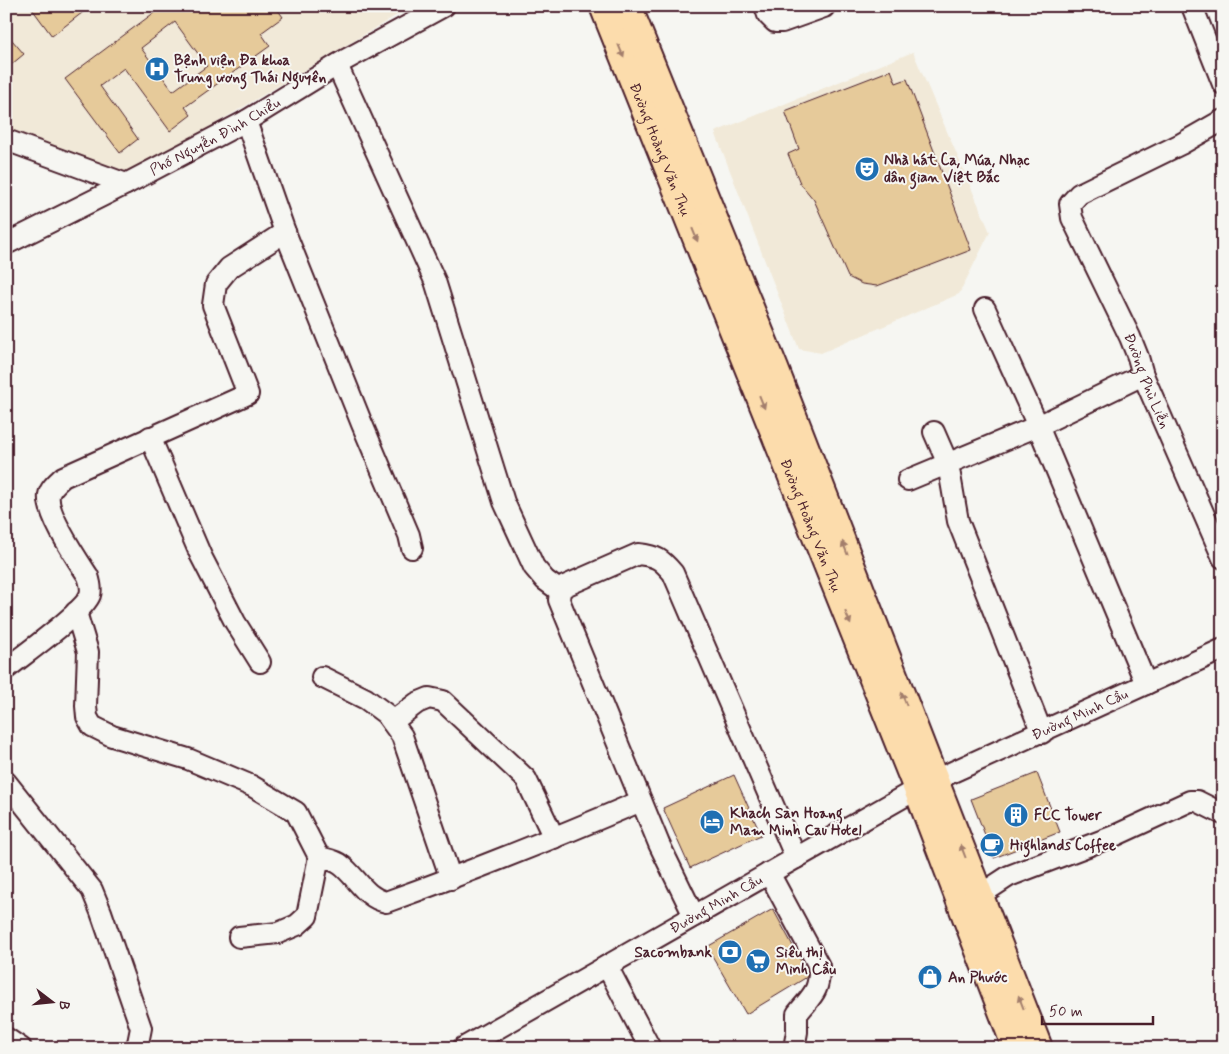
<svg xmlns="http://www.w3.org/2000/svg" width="1229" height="1054" font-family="Mynerve,sans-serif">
<rect width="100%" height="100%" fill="#f6f6f2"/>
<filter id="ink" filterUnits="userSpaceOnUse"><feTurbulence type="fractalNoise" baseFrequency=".02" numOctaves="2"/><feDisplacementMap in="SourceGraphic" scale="10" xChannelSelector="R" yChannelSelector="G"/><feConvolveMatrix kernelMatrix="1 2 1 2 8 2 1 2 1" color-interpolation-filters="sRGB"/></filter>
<g filter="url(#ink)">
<path fill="#f1e9d8" d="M 6,6 L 412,6 L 126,177 L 6,132 Z
M 913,52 L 990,232 L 959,294 L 821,353 L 799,349 L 715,132 Z"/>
<path fill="#e6ca9a" stroke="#4a1f2b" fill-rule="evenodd" d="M 30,6 L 91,6 L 52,36 Z
M 163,6 L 275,6 L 283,17 L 261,33 L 270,46 L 185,107 L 191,115 L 170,131 L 124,68 L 100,86 L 138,139 L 120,153 L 65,79 ZM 175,22 L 207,66 L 173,91 L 141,48 Z
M 6,33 L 24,54 L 6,69 Z
M 891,70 L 896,83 L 907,79 L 971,250 L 877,286 L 862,284 L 848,277 L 814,200 L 800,183 L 788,154 L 799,149 L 785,111 Z
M 1037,773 L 1060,832 L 994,858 L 971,799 Z
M 734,775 L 761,835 L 690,868 L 663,808 Z
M 773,909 L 807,972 L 807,977 L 746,1014 L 707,947 Z"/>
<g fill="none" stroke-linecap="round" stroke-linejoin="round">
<defs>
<g id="minor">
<path d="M 765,6 L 768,15 L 775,22 L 782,22 L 824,7"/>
<path d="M 1192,6 L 1223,84"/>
<path d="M 337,65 L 435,281 L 504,502 L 534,567 L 545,580 L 560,591"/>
<path id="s1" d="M 1223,120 L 1181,144 L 1079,194 L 1070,204 L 1072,218 L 1130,337 L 1138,357 L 1143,375 L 1223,558"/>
<path d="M 246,121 L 285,232 L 362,424 L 409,535 L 412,548"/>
<path d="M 6,140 L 126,184"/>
<path id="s2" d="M 6,244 L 126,184 L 246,121 L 345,60 L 444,6"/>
<path d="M 985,309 L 1038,426 L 1146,684"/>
<path d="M 934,432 L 948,464 L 958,521 L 1042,733"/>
<path d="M 150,437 L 201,556 L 235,622 L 260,662"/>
<path d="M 908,480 L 1038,426 L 1143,375"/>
<path d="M 76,612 L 88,652 L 86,706 L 87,717 L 92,726 L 112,736 L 188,759 L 252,786 L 296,812 L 319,857"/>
<path d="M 6,669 C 23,655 84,612 90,595 C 92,589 90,582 88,576 C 77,559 46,514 49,495 C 50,488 58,482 63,477 L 248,394 L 213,305 L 216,284 L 229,268 L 285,232"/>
<path d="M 322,677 L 366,699 L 386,714 L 402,736 L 451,879"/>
<path d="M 392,722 L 417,703 L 429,698 L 443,701 L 526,779 L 554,838"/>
<path id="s3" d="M 935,780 L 1223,649"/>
<path d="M 6,782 L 92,890 L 101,912 L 141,1028 L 138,1043 L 135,1048"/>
<path d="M 769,873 L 819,966 C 820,992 812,995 797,1014 L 797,1032 L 794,1048"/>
<path d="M 980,895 L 1009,876 L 1114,836 L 1190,801 L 1197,801 L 1223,814"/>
<path d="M 694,916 L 659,844 L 559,600 L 560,591 L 565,586 L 638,554 C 657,556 661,559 673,573 L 796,858"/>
<path d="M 239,937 L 278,933 L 297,925 L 307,916 L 319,857 C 326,859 335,860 341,865 C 357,877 365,898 386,902 C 473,871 557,837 641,801"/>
<path d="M 607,966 L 650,1048"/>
<path d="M 6,1038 L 21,1048"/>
<path id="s4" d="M 463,1048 L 917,789"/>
</g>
<g id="major">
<path id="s5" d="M 603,6 L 917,789 L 1016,1048"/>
<path d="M 628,6 L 775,369 L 1039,1048"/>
</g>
</defs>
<use href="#minor" stroke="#4a1f2b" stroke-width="24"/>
<use href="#major" stroke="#4a1f2b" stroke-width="30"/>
<use href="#minor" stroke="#f6f6f2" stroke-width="20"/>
<use href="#major" stroke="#fcdcac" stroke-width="26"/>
</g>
<defs><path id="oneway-solid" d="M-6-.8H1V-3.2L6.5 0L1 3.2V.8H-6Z" transform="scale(1.25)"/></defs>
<g fill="#a37e6c">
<use href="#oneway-solid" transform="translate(621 51) rotate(68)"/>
<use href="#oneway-solid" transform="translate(695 235) rotate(68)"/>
<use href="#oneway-solid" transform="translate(762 402) rotate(68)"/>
<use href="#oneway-solid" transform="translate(845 548) rotate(-111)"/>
<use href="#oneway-solid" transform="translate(848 618) rotate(68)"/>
<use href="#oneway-solid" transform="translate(904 699) rotate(-111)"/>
<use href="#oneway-solid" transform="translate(963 851) rotate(-111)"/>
<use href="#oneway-solid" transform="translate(1021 1002) rotate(-111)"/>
</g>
</g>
<defs>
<symbol id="hospital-disc" viewBox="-11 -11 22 22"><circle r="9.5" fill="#1f6fb2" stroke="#f6f6f2"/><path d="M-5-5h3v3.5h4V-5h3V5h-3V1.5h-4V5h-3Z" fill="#fff"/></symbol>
<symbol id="theatre-disc" viewBox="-11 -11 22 22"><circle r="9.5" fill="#1f6fb2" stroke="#f6f6f2"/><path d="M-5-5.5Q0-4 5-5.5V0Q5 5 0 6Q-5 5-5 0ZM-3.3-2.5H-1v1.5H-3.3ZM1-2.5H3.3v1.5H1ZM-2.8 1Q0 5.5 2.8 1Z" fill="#fff"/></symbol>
<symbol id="building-disc" viewBox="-11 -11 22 22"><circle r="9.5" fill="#1f6fb2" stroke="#f6f6f2"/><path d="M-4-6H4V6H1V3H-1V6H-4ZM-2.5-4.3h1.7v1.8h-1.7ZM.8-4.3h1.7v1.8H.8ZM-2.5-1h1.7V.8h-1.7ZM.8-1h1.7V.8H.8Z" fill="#fff"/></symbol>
<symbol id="hotel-disc" viewBox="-11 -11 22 22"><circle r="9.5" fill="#1f6fb2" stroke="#f6f6f2"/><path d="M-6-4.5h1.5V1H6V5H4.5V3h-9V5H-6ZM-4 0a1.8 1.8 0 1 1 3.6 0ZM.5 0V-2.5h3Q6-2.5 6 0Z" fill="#fff"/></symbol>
<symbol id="cafe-disc" viewBox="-11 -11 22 22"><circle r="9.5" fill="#1f6fb2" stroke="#f6f6f2"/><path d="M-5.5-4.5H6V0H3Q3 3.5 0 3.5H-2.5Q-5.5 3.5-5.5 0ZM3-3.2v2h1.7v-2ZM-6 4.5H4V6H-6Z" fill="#fff"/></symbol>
<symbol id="bank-disc" viewBox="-11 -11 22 22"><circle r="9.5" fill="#1f6fb2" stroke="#f6f6f2"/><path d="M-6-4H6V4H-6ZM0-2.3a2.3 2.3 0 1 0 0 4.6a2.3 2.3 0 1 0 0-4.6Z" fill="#fff"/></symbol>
<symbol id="supermarket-disc" viewBox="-11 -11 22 22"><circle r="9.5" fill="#1f6fb2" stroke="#f6f6f2"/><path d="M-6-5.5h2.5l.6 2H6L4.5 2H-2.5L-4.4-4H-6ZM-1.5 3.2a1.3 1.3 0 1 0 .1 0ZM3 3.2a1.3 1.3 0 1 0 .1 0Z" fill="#fff"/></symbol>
<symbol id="shop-disc" viewBox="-11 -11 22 22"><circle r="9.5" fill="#1f6fb2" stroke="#f6f6f2"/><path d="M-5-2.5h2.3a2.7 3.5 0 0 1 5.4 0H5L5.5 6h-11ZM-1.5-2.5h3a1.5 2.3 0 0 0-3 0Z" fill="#fff"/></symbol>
</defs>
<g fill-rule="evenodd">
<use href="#hospital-disc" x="143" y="55" width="28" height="28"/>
<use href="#theatre-disc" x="853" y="155" width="28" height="28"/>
<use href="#building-disc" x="1002" y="801" width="28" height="28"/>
<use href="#hotel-disc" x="698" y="808" width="28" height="28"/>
<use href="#cafe-disc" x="978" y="831" width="28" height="28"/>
<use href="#bank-disc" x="716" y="938" width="28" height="28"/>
<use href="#supermarket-disc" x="744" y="947" width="28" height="28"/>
<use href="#shop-disc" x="916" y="963" width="28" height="28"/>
</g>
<g text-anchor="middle" stroke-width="4" stroke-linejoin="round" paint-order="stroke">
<g font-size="15" font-weight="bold" fill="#4a1f2b" stroke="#f6f6f2" text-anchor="start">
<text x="174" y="65">Bệnh viện Đa khoa<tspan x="174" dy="17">Trung ương Thái Nguyên</tspan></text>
<text x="884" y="165">Nhà hát Ca, Múa, Nhạc<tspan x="884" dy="17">dân gian Việt Bắc</tspan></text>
<text x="730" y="818">Khach San Hoang<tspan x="730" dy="17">Mam Minh Cau Hotel</tspan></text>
<text x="1034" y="820">FCC Tower</text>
<text x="1010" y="850">Highlands Coffee</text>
<text x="712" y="957" text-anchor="end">Sacombank</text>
<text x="776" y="957">Siêu thị<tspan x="776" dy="17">Minh Cầu</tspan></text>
<text x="948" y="982">An Phước</text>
</g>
<g font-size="15" fill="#4a1f2b" stroke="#f6f6f2">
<text dy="5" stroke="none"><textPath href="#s2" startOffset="235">Phố Nguyễn Đình Chiểu</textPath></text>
<text dy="5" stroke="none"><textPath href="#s5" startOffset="155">Đường Hoàng Văn Thụ</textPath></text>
<text dy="5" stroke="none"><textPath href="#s1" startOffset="369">Đường Phù Liễn</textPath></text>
<text dy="5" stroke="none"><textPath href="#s5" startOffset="560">Đường Hoàng Văn Thụ</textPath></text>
<text dy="5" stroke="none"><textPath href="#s3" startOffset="159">Đường Minh Cầu</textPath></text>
<text dy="5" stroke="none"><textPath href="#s4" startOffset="291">Đường Minh Cầu</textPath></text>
</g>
</g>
<rect width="1229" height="1054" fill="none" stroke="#f6f6f2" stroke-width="25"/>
<rect x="12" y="12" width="1204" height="1029" fill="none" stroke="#4a1f2b" stroke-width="2" filter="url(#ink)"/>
<g transform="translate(52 1002) rotate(106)" stroke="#f6f6f2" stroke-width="4" paint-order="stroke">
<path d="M0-4L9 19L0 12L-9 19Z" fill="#4a1f2b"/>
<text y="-8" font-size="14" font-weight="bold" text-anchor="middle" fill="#4a1f2b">B</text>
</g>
<path d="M1042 1016v8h111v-8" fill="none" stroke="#4a1f2b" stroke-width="2.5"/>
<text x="1049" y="1016" font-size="15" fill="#4a1f2b" stroke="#f6f6f2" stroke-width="4" paint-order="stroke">50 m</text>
</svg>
